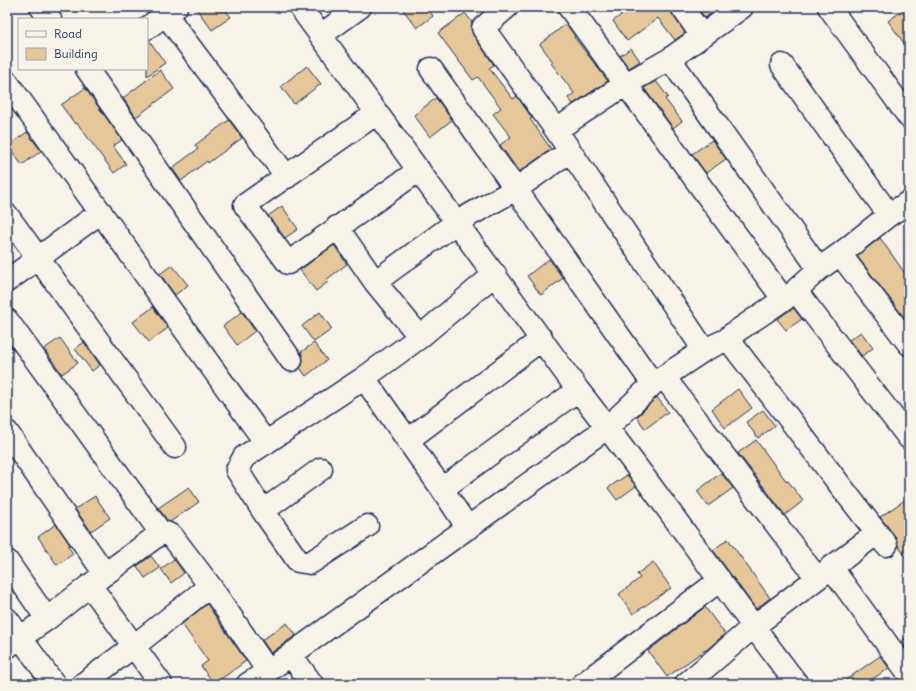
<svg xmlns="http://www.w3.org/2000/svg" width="916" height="691" font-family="Delius,sans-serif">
<rect width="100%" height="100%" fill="#f7f3e8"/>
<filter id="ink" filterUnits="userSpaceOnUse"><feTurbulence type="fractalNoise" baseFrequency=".025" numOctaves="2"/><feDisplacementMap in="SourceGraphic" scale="8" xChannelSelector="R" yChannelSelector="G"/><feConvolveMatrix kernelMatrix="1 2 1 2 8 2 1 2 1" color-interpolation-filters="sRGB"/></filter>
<g filter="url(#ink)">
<path fill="#e6c799" stroke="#1b2f5e" d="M 195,7 L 223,7 L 231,17 L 212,30 Z
M 401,7 L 426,7 L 433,16 L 417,28 Z
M 632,7 L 670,7 L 672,14 L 685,33 L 675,40 L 658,18 L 627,41 L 613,21 Z
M 697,7 L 709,7 L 713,12 L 705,18 Z
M 907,7 L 909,7 L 909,50 L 888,21 Z
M 465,13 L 472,22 L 471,29 L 473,35 L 494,65 L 489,68 L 513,99 L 517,96 L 532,118 L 530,119 L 551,149 L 519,172 L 500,145 L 511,137 L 493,114 L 501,108 L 478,77 L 473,80 L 438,33 Z
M 566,24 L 575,36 L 574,37 L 608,81 L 573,104 L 568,98 L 574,93 L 551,63 L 553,62 L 540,44 Z
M 147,40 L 149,40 L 165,63 L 147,76 Z
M 631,48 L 640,61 L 629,68 L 620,56 Z
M 307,66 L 321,84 L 294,104 L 281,86 Z
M 160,70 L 174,89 L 136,117 L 123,98 Z
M 656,81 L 668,97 L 665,99 L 682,121 L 673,128 L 644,88 Z
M 85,88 L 122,140 L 113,146 L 126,164 L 114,173 L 77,123 L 75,124 L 61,105 Z
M 436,98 L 452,120 L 430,137 L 414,115 Z
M 229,120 L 242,138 L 208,163 L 207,161 L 181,181 L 172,168 L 198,149 L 195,145 Z
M 27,132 L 41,151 L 22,165 L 8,146 Z
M 712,140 L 726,159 L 706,173 L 692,154 Z
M 282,206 L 298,229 L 285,238 L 268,216 Z
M 880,238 L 909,279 L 909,320 L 907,321 L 857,256 Z
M 334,245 L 347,264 L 326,280 L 328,282 L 316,291 L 300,270 Z
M 549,259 L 563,278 L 541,295 L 527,276 Z
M 172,265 L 188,285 L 175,295 L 160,274 Z
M 153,307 L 168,328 L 149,342 L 133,322 Z
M 793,308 L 802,319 L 786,330 L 777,319 Z
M 242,312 L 255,331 L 237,345 L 223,326 Z
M 320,312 L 332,329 L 314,342 L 302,326 Z
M 861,332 L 873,348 L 862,356 L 849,340 Z
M 60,338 L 78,363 L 62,374 L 44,349 Z
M 84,342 L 100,365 L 92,371 L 75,349 Z
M 314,343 L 327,360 L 306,376 L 300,368 L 302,365 L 303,359 L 301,352 Z
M 738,389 L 752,408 L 725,428 L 712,409 Z
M 657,397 L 668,412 L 645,429 L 637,417 Z
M 763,410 L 775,426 L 758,438 L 746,422 Z
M 756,440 L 787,482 L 788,481 L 803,501 L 785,515 L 738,453 Z
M 721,473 L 733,488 L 708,506 L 697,491 Z
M 627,475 L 636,486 L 617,500 L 608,488 Z
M 189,487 L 199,502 L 170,522 L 168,521 L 158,508 Z
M 95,496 L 110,518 L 91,531 L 75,509 Z
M 909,497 L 909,561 L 898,546 L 896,537 L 880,517 Z
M 56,524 L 70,545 L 68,546 L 73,554 L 57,565 L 38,537 Z
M 728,539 L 770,598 L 756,609 L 713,550 Z
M 151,556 L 160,568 L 145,578 L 137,566 Z
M 174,559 L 184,573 L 171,583 L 161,569 Z
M 653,562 L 671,588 L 633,614 L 619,594 L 640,578 L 637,574 Z
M 207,604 L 246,661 L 214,684 L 201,666 L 208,661 L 182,624 Z
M 705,607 L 725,634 L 705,651 L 705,650 L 667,677 L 648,651 Z
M 287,623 L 296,635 L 271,653 L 262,640 Z
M 909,635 L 909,653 L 901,641 Z
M 880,656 L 889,668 L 865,684 L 840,684 Z"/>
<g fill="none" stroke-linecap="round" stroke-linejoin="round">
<defs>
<path id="minor" d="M 41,7 L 50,19
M 160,7 L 287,177
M 300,7 L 578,390 C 654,486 722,587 797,684
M 507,7 L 483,28 L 556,130 L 704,350
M 569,7 L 784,300
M 682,7 L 702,36
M 829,7 L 909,117
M 147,28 L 176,7
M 321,35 L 360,7
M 670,59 L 819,269
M 782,65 L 889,215
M 87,69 L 291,360
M 431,69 L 653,384
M 7,82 L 266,443
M 377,113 L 245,205 L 288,263 L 419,170
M 556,130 L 626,84 L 670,59 L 742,7
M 7,215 L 175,447
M 337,227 L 375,282 L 420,337
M 840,254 L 889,215 L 909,202
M 7,281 L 101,212
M 375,282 L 457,222 L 516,189 L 570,151
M 7,320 L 161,533
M 728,339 L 886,545
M 909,344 L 840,254 L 819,269 L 797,289 L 796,291 L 909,438
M 664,377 L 817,578
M 364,378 L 442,489 L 468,528
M 7,432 L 105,574
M 408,440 L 542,339
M 442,489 L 578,390
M 263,511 L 321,469
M 367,526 L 310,563 L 298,561 L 263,511 L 237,470 L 244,457 L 364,378 L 420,337 L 495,274
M 7,561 L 47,619
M 831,567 L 909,674
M 90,585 L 161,684
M 7,619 L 54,684
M 7,647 L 47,619 L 90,585 L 161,533 L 166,533 L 172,536 L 210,586 L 268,671
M 291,655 L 312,684
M 83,684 L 134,646 L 210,586
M 248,684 L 268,671 L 608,427 L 653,384 L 704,350 L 728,339 L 731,335 L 796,291
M 583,684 L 720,580
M 686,684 L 753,627 L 877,533"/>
</defs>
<use href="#minor" stroke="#1b2f5e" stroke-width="25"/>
<use href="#minor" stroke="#f7f3e8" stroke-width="22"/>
</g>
</g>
<rect width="916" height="691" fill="none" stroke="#f7f3e8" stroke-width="24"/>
<rect x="12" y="12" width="892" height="667" fill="none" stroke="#1b2f5e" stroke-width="1.5" filter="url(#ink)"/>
<rect x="18" y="18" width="130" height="52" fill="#f7f3e8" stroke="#9fa5b1"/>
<rect x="26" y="31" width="20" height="6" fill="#f7f3e8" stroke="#9fa5b1"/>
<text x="54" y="38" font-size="12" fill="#1b2f5e">Road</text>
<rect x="26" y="48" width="20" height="12" fill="#e6c799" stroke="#9fa5b1"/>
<text x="54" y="58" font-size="12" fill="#1b2f5e">Building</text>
</svg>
